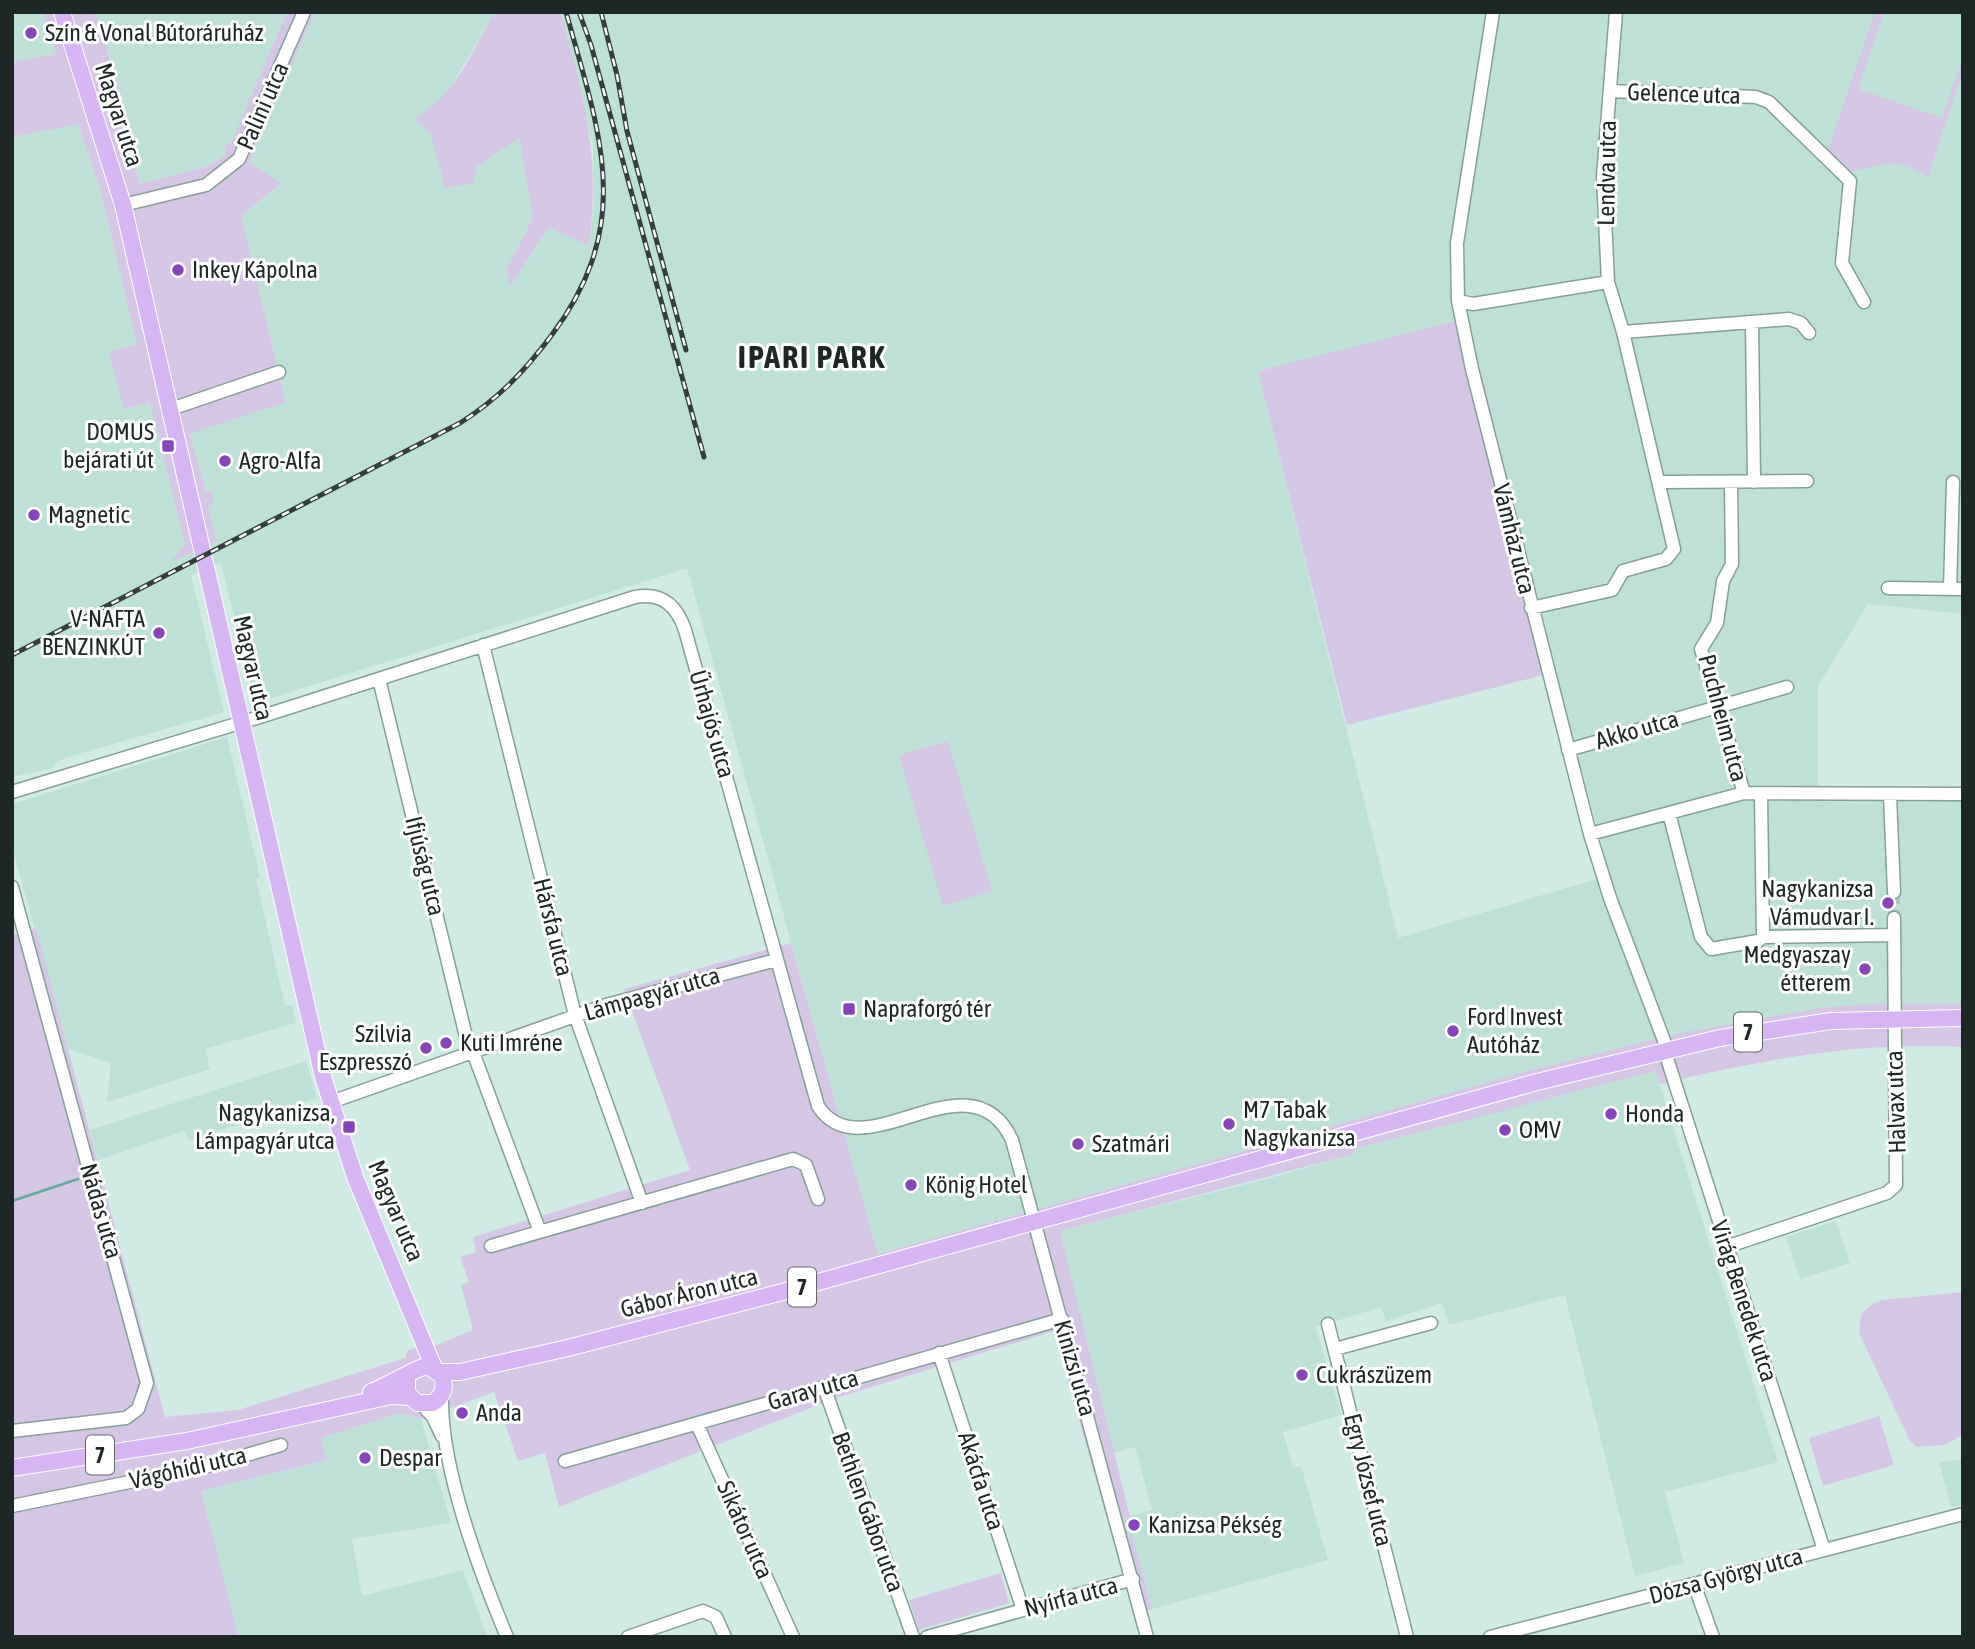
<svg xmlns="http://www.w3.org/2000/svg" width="1975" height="1649" font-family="'Asap Condensed',sans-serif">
<rect width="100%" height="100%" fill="#d0ebe4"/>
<path fill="#bde0d7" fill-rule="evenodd" d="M 12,12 L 43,12 L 56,54 L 12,62 Z
M 95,12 L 287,12 L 231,143 L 224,146 L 226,155 L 208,166 L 140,184 L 127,141 L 133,134 Z
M 315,12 L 495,12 L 450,88 L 431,110 L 476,167 L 519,137 L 533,218 L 506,270 L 510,287 L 548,228 L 589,245 L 594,208 L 593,145 L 560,12 L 1963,12 L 1963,614 L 1868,604 L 1818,686 L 1818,801 L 1963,801 L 1963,1004 L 1867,1004 L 1671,1035 L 1527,1071 L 878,1254 L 687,568 L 255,703 L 221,562 L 191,575 L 224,712 L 68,757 L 56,762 L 54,768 L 12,777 L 12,137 L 78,123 L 100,189 L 137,344 L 110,352 L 124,409 L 150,403 L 185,544 L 173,561 L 217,541 L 207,505 L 211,491 L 206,491 L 190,434 L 286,402 L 241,216 L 282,184 L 248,164 ZM 1468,318 L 1555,672 L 1610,875 L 1398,938 L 1258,371 Z
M 227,737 L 260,878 L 256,879 L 285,1006 L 292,1005 L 296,1023 L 205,1049 L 210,1069 L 107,1102 L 111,1063 L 68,1049 L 12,847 L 12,804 Z
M 306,1061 L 317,1098 L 189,1141 L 184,1131 L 98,1160 L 90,1130 Z
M 1655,1070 L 1778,1462 L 1665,1492 L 1684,1563 L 1635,1576 L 1565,1295 L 1449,1325 L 1442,1303 L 1386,1321 L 1381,1307 L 1316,1327 L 1341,1415 L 1283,1432 L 1293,1468 L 1301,1466 L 1328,1560 L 1152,1609 L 1132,1535 L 1128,1536 L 1124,1518 L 1152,1510 L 1135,1447 L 1113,1453 L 1059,1231 L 1274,1177 L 1350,1155 L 1359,1148 Z
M 1836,1221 L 1850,1263 L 1800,1279 L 1786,1237 Z
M 400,1413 L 421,1419 L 451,1523 L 352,1539 L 362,1596 L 463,1570 L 487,1637 L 239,1637 L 201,1491 L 327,1460 L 321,1438 Z
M 1963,1459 L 1963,1504 L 1951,1507 L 1939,1462 Z"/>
<path fill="#d6c6e6" d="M 43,12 L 95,12 L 133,134 L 134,139 L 127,141 L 140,184 L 208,166 L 226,155 L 224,146 L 231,143 L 287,12 L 315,12 L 249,163 L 282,183 L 241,216 L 286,402 L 190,434 L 206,491 L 211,491 L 214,504 L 208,506 L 217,541 L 171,562 L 185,544 L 150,403 L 124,409 L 109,352 L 137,344 L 100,189 L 78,124 L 12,137 L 12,62 L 56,54 Z
M 495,12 L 560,12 C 584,94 601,160 589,245 L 548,228 L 510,287 L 506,270 L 533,218 L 519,138 L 476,167 L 474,183 L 445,188 L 431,134 L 414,118 C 454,99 473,49 495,12 Z
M 1875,12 L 1884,12 L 1858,89 L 1942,118 L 1963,58 L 1963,70 L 1928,177 C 1896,157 1881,164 1847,173 L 1827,153 Z
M 1468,318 L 1555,672 L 1347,725 L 1258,371 Z
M 948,741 L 992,891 L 943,906 L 899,755 Z
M 36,928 L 165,1417 L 238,1410 L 405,1358 L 408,1350 L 437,1345 L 473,1330 L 461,1285 L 469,1282 L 460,1257 L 476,1252 L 473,1237 L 690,1170 L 624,989 L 791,943 L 878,1254 L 1527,1071 L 1671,1035 L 1820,1008 L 1867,1004 L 1963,1004 L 1963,1047 C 1860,1041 1760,1060 1660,1084 L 1655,1071 L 1359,1148 L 1350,1155 L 1060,1231 L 1130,1517 L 1124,1519 L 1128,1535 L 1132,1535 L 1152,1609 L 1134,1614 L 1054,1331 L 836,1398 L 559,1507 L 545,1453 L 518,1461 L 494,1392 L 421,1419 L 400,1413 L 321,1438 L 327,1460 L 201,1491 L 239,1637 L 12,1637 L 12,935 Z
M 1963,1292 L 1963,1435 L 1944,1445 L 1916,1447 L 1909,1439 L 1859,1333 L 1861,1314 L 1874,1303 L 1882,1300 Z
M 1879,1416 L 1894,1465 L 1823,1486 L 1809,1438 Z
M 1001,1573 L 1009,1603 L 919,1630 L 909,1600 Z"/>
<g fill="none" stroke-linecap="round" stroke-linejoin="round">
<path stroke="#63ad9e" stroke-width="2.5" d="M 12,1201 L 78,1179"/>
<path stroke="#acc4be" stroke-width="12" stroke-dasharray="12 6" stroke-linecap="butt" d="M 1894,892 L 1894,918"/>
<defs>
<path id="minor" d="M 1493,12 L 1457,243 L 1458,301 L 1472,369 L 1590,834 L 1610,898 L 1668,1051
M 1610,91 L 1756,97 L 1769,102 L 1850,181 L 1842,263 L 1864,302
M 123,205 L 206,185 L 239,159 L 304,12
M 1458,301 L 1473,304 L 1608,282
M 1752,322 L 1754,482
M 1623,332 L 1789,319 L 1801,323 L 1809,333
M 171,409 L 279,372
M 1659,482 L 1807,481
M 1731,482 L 1732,564 L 1723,581 L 1717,623 L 1701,649 L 1744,793
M 1888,588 L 1963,589
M 1950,589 L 1953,482
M 1531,608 L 1612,590 L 1623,571 L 1666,559 L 1674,549 L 1623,332 L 1608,282 L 1603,176 L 1616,12
M 483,645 L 575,1015 L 642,1203
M 379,679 L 470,1053
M 1568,750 L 1787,687
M 12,792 L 266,715 L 635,597 C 662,592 677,606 685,630 L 818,1106 C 862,1175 970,1049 1012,1140 L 1147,1637
M 1761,795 L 1763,937
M 1890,796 L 1894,892
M 1669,813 L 1701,937 L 1711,949 L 1758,941 L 1763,937 L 1894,935
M 1590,834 L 1744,793 L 1963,794
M 12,887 L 147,1383 L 138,1409 L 126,1418 L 12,1431
M 473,1052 L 540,1232
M 1665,1052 L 1824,1550
M 331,1102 L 606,1005 L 776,960
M 491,1246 L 793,1159 L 806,1165 L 818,1199
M 1726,1247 L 1887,1193 L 1896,1185 L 1894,918
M 1328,1324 L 1407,1637
M 1335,1349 L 1431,1323
M 939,1353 L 1023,1610
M 824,1387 L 913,1637
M 442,1395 C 440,1467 479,1570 507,1637
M 422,1405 L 433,1417 L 442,1436
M 697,1424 L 793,1637
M 565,1461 L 1062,1319
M 12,1506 L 208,1466 L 281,1445
M 1694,1584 L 1713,1637
M 628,1637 L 703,1611 L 716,1617 L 725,1637
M 927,1637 L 1133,1579
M 1490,1637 L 1963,1514"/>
<path id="major" d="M 62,12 L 123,205 L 323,1077 L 355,1177 L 434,1368
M 439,1372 L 460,1372 L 568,1348 L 786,1291 L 1537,1082 L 1720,1038 L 1831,1021 L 1963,1018
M 371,1392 C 386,1387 419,1366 428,1366 L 442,1376 C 446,1387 443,1396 433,1403 L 417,1403 L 407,1393 L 407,1377
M 12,1468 L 187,1441 L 391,1396 L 409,1397"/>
</defs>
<use href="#minor" stroke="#859f99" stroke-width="15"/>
<use href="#major" stroke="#fff" stroke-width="18"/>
<use href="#minor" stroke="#fff" stroke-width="12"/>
<use href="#major" stroke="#d7b5f4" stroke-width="16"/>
<defs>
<path id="rail" d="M 579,12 L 591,45 L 704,457
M 601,12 L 617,75 L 627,131 L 686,350
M 12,655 L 460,423 C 498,399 524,372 551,336 C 636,223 600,135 566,12"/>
</defs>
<use href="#rail" stroke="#333f3d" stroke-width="5"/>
<use href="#rail" stroke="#fff" stroke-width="2.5" stroke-dasharray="8" stroke-linecap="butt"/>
</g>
<g fill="#8745b9" stroke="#fff" stroke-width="2.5">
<circle cx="31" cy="33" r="7"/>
<circle cx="178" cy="270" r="7"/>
<rect x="161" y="439" width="14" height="14" rx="3.5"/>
<circle cx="225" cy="461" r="7"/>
<circle cx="34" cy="515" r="7"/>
<circle cx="159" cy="633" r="7"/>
<circle cx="1888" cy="903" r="7"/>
<circle cx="1865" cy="969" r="7"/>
<rect x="842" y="1002" width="14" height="14" rx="3.5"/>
<circle cx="1453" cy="1031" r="7"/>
<circle cx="446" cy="1043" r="7"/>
<circle cx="426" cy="1048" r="7"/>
<circle cx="1611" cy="1114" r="7"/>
<circle cx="1229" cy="1124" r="7"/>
<rect x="342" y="1120" width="14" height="14" rx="3.5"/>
<circle cx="1505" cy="1130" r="7"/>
<circle cx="1078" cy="1144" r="7"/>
<circle cx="911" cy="1185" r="7"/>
<circle cx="1302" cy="1375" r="7"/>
<circle cx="462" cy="1413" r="7"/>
<circle cx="365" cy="1458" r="7"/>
<circle cx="1134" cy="1525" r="7"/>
</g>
<g text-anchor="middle" stroke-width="6" stroke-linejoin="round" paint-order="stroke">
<g fill="#fff" stroke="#616866" stroke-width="2">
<rect x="1734" y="1012.5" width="28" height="39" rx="5"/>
<rect x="788" y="1267.5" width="28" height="39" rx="5"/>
<rect x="86" y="1435.5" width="28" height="39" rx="5"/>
</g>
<g font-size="23" font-weight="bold" fill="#1d2725">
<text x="1748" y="1040">7</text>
<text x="802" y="1295">7</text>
<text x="100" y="1463">7</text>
</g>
<g font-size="24" fill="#1d2725" stroke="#fff" text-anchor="start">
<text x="45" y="41">Szín &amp; Vonal Bútoráruház</text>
<text x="192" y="278">Inkey Kápolna</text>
<text x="154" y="440" text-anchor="end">DOMUS<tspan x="154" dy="28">bejárati út</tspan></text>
<text x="239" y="469">Agro-Alfa</text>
<text x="48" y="523">Magnetic</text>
<text x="145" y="627" text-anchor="end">V-NAFTA<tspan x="145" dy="28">BENZINKÚT</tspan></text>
<text x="1874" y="897" text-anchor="end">Nagykanizsa<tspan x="1874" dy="28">Vámudvar I.</tspan></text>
<text x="1851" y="963" text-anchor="end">Medgyaszay<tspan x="1851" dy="28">étterem</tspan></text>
<text x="863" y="1017">Napraforgó tér</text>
<text x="1467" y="1025">Ford Invest<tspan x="1467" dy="28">Autóház</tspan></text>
<text x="412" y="1042" text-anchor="end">Szilvia<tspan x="412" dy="28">Eszpresszó</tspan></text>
<text x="460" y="1051">Kuti Imréne</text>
<text x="1243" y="1118">M7 Tabak<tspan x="1243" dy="28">Nagykanizsa</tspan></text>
<text x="335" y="1121" text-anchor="end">Nagykanizsa,<tspan x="335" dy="28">Lámpagyár utca</tspan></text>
<text x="1625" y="1122">Honda</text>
<text x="1519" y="1138">OMV</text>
<text x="1092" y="1152">Szatmári</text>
<text x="925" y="1193">König Hotel</text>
<text x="1316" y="1383">Cukrászüzem</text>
<text x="476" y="1421">Anda</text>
<text x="379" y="1466">Despar</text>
<text x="1148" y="1533">Kanizsa Pékség</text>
</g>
<g font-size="24" fill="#1d2725" stroke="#fff">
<text transform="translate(1684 94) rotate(2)" y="8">Gelence utca</text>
<text transform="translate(263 106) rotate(-66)" y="8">Palini utca</text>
<text transform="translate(119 115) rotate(72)" y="8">Magyar utca</text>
<text transform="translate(1607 173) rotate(-89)" y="8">Lendva utca</text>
<text transform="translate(1514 539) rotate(76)" y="8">Vámház utca</text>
<text transform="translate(253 668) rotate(77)" y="8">Magyar utca</text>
<text transform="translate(1723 718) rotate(75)" y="8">Puchheim utca</text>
<text transform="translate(712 724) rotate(74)" y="8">Űrhajós utca</text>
<text transform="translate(1637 730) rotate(-16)" y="8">Akko utca</text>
<text transform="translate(425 866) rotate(76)" y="8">Ifjúság utca</text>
<text transform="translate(553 927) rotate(76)" y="8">Hársfa utca</text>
<text transform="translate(652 994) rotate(-16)" y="8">Lámpagyár utca</text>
<text transform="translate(1896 1102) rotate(-92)" y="8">Halvax utca</text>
<text transform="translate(101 1211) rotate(74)" y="8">Nádas utca</text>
<text transform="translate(396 1211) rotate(67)" y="8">Magyar utca</text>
<text transform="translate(689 1293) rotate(-14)" y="8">Gábor Áron utca</text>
<text transform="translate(1744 1301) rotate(72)" y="8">Virág Benedek utca</text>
<text transform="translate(1075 1368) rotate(74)" y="8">Kinizsi utca</text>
<text transform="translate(813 1390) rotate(-16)" y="8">Garay utca</text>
<text transform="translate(188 1468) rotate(-13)" y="8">Vágóhídi utca</text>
<text transform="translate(1368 1480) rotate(76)" y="8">Egry József utca</text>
<text transform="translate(981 1481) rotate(72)" y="8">Akácfa utca</text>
<text transform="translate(868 1512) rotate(70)" y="8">Bethlen Gábor utca</text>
<text transform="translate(745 1530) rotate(66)" y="8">Sikátor utca</text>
<text transform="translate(1726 1576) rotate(-15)" y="8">Dózsa György utca</text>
<text transform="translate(1071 1597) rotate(-15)" y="8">Nyírfa utca</text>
</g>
<g font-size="32" font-weight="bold" letter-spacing="2" fill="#1d2725" stroke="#fff">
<text x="812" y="368">IPARI PARK</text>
</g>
</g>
<rect width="1975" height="1649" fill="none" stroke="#1d2725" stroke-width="28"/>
</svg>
